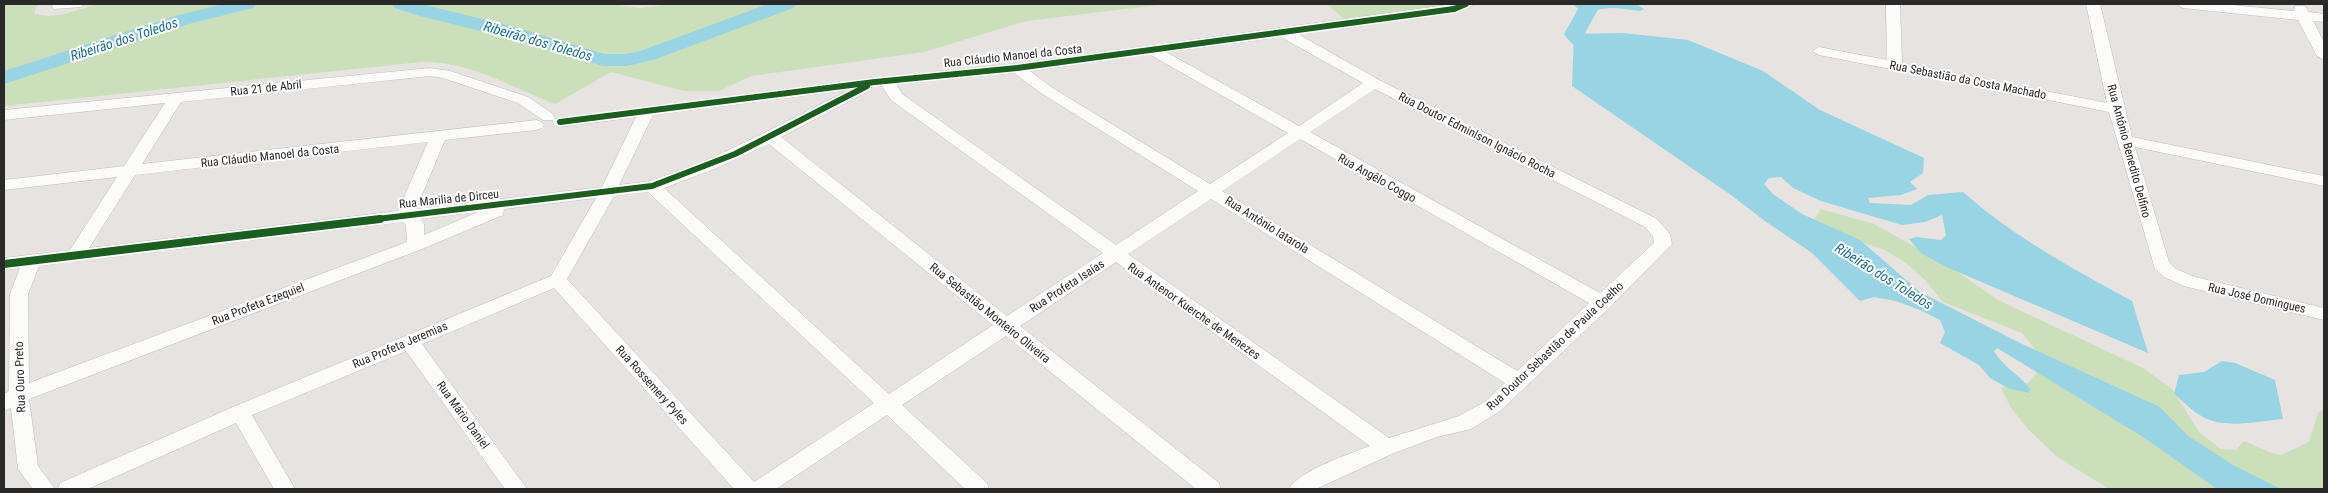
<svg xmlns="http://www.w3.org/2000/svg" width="2328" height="493" font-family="'Roboto Condensed',sans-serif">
<rect width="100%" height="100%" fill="#e6e3e0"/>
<path fill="#ccdfbb" d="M 4,4 L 41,4 L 36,7 L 34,13 C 53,21 79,9 98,4 L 611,4 L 639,8 L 675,4 L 1167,4 L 1026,21 L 924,52 L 751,76 L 719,91 L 684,91 L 611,72 L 555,104 C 510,87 471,61 421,62 L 4,106 Z
M 1327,4 L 1453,4 L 1444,7 L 1344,19 Z
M 1821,209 L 1874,224 L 1946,264 L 1998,300 L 2143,368 L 2172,389 L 2199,432 L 2221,449 L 2236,450 L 2244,441 L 2274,454 L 2281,455 L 2309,442 L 2318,413 L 2324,409 L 2324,489 L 2109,489 L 2056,456 L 2028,429 L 2011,408 L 2001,388 L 2028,383 L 2038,371 L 2038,353 L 2022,333 L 1943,302 L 1925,280 L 1907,264 L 1885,250 L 1835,233 L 1814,220 Z"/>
<path fill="#98d4e3" d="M 1573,4 L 1636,4 L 1644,9 L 1640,11 C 1631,10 1621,8 1611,8 C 1598,8 1584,17 1573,4 Z
M 1623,33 L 1688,40 L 1763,71 L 1820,110 L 1924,158 L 1923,173 L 1910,182 L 1917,189 L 1901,195 L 1868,198 L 1870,203 L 1911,205 L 1928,195 L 1963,192 C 2014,237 2073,269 2132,301 L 2148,353 L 1944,266 L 1921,253 L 1909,239 L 1916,237 L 1941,240 L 1946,235 L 1942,215 L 1925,222 L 1902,225 L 1821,201 L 1793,188 L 1781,177 L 1769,178 L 1764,184 L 1773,194 L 1802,214 L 1860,240 L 1920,292 L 2020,343 L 2160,407 L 2188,436 L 2233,465 L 2281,489 L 2217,489 L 2143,437 L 1997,348 L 1994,351 C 2002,366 2020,375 2030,389 L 2029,393 L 2008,388 L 1990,378 L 1979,365 L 1940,343 L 1945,332 L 1940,320 L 1920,310 L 1896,301 L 1874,297 L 1860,301 L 1812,253 L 1765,221 L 1731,195 L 1572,86 L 1574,34 Z
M 2222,361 L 2235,363 L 2275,380 L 2283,419 C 2259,421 2228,429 2205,418 C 2194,413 2184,402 2174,394 L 2179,375 L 2204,372 Z"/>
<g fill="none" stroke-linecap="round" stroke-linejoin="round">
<path fill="#98d4e3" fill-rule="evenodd" d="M 223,4 L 256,4 L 253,8 L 189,24 L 4,84 L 4,71 L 175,16 Z
M 392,4 L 421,4 L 518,28 L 604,54 L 627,54 L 643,50 L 768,4 L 796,4 L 793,8 L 656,59 L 627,66 L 603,66 L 505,37 L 416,15 L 395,8 Z
M 1581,4 L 1601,4 L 1585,33 L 1611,55 L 1608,59 C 1593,63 1573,47 1564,34 Z"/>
<defs>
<path id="minor" d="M 54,4 L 83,4 L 81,7 L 54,9 L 52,6 Z
M 1455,4 L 1473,4 L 1471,7 L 1454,13 L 1298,34 L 1379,80 L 1657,219 L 1670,234 L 1672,244 L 1609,308 L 1500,411 L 1471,429 L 1437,437 L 1394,453 L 1316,489 L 1289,489 C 1299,470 1350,454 1370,446 L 1116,262 L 1020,326 L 1219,483 L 1221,489 L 1196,489 L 1006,336 L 902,405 L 987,483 L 989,489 L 965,489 L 887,415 L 776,489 L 734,489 L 554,288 L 422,344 L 527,489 L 505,489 L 406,351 L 252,415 L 295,489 L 274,489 L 236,423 L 88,489 L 58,489 L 60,483 L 233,407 L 551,276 L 596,198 L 504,209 L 503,215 L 422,249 L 29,399 L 38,466 L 55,489 L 33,489 L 18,469 L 11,408 L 4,411 L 4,394 L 9,391 L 10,294 L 20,268 L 4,270 L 4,258 L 70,250 L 117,177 L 4,190 L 4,180 L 124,166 L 165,103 L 4,120 L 4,110 L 430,68 L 450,71 L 528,97 L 553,114 L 555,119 L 875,78 L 1017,64 ZM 1281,37 L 1363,83 L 1299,126 L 1166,52 ZM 1149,54 L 1288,133 L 1210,184 L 1051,87 L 1030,71 ZM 1014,73 L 1041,93 L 1198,191 L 1116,245 L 902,94 L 896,84 ZM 430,76 L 443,78 L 518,103 L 543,120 L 553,120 L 554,125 L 560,127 L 636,117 L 602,187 L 416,209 L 445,140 L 536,130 L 542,128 L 544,125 L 542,122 L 536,120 L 142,164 L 181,102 ZM 882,86 L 891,100 L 1103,253 L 1007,316 L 781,137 L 869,91 L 871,87 ZM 1375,89 L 1645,227 L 1653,236 L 1654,243 L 1600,293 L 1310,132 ZM 849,90 L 754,138 L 701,163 L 650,181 L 619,185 L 653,115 ZM 1300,139 L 1589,303 L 1517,371 L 1222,191 ZM 428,142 L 398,211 L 89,248 L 135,175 ZM 769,144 L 993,325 L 889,394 L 664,188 L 712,170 ZM 648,192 L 874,403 L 754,482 L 567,279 L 614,196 ZM 1211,199 L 1505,383 L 1486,401 L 1459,416 L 1389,438 L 1128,254 ZM 478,212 L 424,235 L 424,224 L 420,219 ZM 403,222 L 406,225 L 407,242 L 29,383 L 28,294 L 39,266 Z
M 1886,4 L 1900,4 L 1902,63 L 2107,103 L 2086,4 L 2100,4 L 2132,137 L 2324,176 L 2324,186 L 2135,147 L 2169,262 L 2176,269 L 2195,277 L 2324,308 L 2324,320 L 2184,286 L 2164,277 L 2155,269 L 2109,112 L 1819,55 L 1812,51 L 1819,47 L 1887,60 Z
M 2176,4 L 2222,4 L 2294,11 L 2295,6 L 2305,6 L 2309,12 L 2324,14 L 2324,22 L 2313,21 L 2324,42 L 2324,60 L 2317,56 L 2298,20 L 2183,8 Z"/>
</defs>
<use href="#minor" stroke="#c0bfc0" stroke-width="1"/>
<use href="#minor" fill="#fbfbfa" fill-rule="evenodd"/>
<defs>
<path id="cycleway-far1" d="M 560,122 L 875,82 L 1017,68 L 1454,9 L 1466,4
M 369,220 L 652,186 L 735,154 L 867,86"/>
<path id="cycleway" d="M 4,264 L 380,219"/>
</defs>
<use href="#cycleway-far1" stroke="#fff" stroke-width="9"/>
<use href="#cycleway" stroke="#fff" stroke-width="11"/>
<use href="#cycleway-far1" stroke="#1b5e20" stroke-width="6"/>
<use href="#cycleway" stroke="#1b5e20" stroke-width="8"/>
</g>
<g text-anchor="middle" stroke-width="4" stroke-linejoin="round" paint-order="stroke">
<g font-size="12" fill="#292929" stroke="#fff">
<text transform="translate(1013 56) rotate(-6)" y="4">Rua Cláudio Manoel da Costa</text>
<text transform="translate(1968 80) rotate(11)" y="4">Rua Sebastião da Costa Machado</text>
<text transform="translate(266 88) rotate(-6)" y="4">Rua 21 de Abril</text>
<text transform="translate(1477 135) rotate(27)" y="4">Rua Doutor Edminlson Ignácio Rocha</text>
<text transform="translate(2129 151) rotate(75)" y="4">Rua Antônio Benedito Delfino</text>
<text transform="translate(270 156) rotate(-6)" y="4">Rua Cláudio Manoel da Costa</text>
<text transform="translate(1377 178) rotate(29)" y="4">Rua Angêlo Coggo</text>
<text transform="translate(449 199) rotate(-6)" y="4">Rua Marilia de Dirceu</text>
<text transform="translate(1267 225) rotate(32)" y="4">Rua Antônio Iatarola</text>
<text transform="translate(1067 286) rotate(-33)" y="4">Rua Profeta Isaías</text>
<text transform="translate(2257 298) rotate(13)" y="4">Rua José Domingues</text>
<text transform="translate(258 304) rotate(-21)" y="4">Rua Profeta Ezequiel</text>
<text transform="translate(1194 311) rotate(35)" y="4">Rua Antenor Kuerche de Menezes</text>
<text transform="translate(990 313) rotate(39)" y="4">Rua Sebastião Monteiro Oliveira</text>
<text transform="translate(400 345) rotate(-23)" y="4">Rua Profeta Jeremias</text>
<text transform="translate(1555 346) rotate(-43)" y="4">Rua Doutor Sebastião de Paula Coelho</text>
<text transform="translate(20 377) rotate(-92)" y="4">Rua Ouro Preto</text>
<text transform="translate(652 385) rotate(48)" y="4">Rua Rossemery Pyles</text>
<text transform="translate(463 415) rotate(54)" y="4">Rua Mário Daniel</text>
</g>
<g font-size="14" font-style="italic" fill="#186d8d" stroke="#fff">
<text transform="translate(124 39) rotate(-18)" y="5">Ribeirão dos Toledos</text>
<text transform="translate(538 41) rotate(16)" y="5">Ribeirão dos Toledos</text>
<text transform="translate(1884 276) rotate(32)" y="5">Ribeirão dos Toledos</text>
</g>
</g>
<rect width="2328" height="493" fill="none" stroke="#292929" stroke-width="10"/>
</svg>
